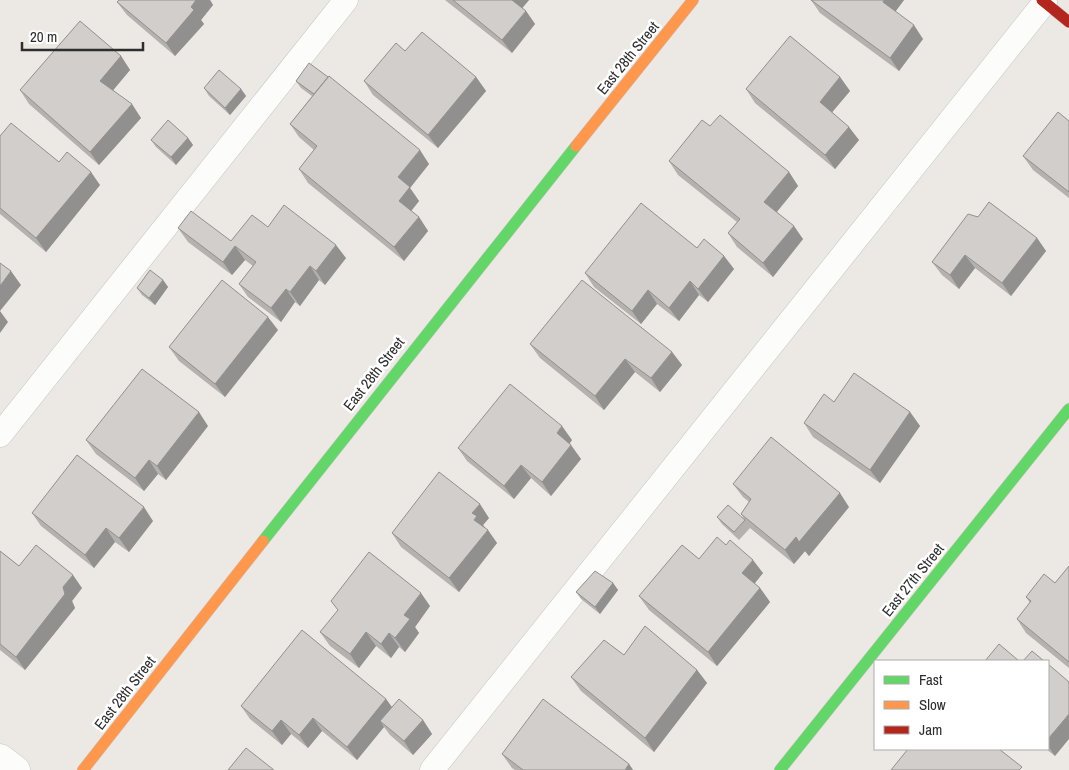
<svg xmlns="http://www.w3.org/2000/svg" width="1069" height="770" font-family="'Archivo Narrow',sans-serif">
<rect width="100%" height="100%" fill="#ece8e4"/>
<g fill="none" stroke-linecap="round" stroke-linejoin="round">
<defs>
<path id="lane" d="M 0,435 L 346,0
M 432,770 L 1045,2"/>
<path id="street" d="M 0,758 L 16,770"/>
<path id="fast" d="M 263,541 L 576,146
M 780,770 L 1069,409"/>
<path id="slow" d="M 576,146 L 693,0
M 83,770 L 263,541"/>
<path id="jam" d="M 1042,0 L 1069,22"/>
</defs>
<use href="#lane" stroke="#c5c4c5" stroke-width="25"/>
<use href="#street" stroke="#c5c4c5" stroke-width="29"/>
<use href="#fast" stroke="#c5c4c5" stroke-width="12"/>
<use href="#slow" stroke="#c5c4c5" stroke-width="12"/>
<use href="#jam" stroke="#c5c4c5" stroke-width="12"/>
<use href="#lane" stroke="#fcfcfb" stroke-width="24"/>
<use href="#street" stroke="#fcfcfb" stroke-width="28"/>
<use href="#fast" stroke="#63d668" stroke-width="11"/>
<use href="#slow" stroke="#ff974d" stroke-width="11"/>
<use href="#jam" stroke="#b3261e" stroke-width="11"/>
</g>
<path fill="#b4b1af" d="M 119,0 L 210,0 L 213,5 L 201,20 L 204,24 L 175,56 L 127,15 L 117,2 Z
M 445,0 L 529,0 L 522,8 L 526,11 L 535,24 L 512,53 Z
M 811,0 L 904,0 L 895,12 L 923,39 L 899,71 L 820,13 Z
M 405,51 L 476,77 L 486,91 L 438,148 L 373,95 L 364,81 Z
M 121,56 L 130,70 L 113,90 L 141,118 L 99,165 L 29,104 L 20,90 Z
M 840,77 L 850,91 L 832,112 L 859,140 L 835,169 L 755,103 L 746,89 Z
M 296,81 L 429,164 L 410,188 L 419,201 L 411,211 L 419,217 L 428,231 L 404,261 L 308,183 L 299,169 L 314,150 L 299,137 L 290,124 L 312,96 L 301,88 Z
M 204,88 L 241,89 L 246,96 L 230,115 L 209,96 Z
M 1069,121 L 1069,198 L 1033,170 L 1023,156 Z
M 0,136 L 100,185 L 46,252 L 0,214 Z
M 188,138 L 193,145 L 176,165 L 156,147 L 151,140 Z
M 669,161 L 789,172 L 798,186 L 777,212 L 803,239 L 773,277 L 737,247 L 728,233 L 737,222 L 678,175 Z
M 268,227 L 346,258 L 325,285 L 319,280 L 300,306 L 295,302 L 281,322 L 248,297 L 239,284 L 253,266 L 245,260 L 232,275 L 188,242 L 178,228 L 231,241 Z
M 1037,238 L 1046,251 L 1011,296 L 975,268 L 959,289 L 942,275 L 932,262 Z
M 697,248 L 724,256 L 734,269 L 708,302 L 699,295 L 679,321 L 657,304 L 641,324 L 594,287 L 585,273 Z
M 163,280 L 168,287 L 155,305 L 142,295 L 137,288 Z
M 278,330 L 225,397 L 179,361 L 169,347 Z
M 530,344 L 672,352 L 682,365 L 660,392 L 635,372 L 604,410 L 540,358 Z
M 834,402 L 910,412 L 920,426 L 880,483 L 813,437 L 804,423 Z
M 208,426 L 166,480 L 158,474 L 144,491 L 96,454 L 86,440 Z
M 572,440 L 569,444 L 581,459 L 551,496 L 531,478 L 514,499 L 467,461 L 458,448 Z
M 733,484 L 849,507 L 809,556 L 805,551 L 794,564 L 750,528 L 739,540 L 722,524 L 717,517 L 745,520 L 741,514 L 749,502 L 743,497 Z
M 32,513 L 153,521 L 129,552 L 115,542 L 94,568 L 41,526 Z
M 489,518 L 483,525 L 497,543 L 459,592 L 401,547 L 392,533 Z
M 0,551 L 19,566 L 82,588 L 72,601 L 75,608 L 25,670 L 0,650 Z
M 699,559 L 763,573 L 754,583 L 760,588 L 770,602 L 717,666 L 649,610 L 639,596 Z
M 1069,566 L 1069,668 L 1026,633 L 1017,619 L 1030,603 L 1026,597 L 1055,583 Z
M 613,583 L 618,590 L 600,614 L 581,599 L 576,592 Z
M 430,606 L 415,627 L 419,633 L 405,652 L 399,647 L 391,658 L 376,646 L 359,668 L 330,646 L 320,632 Z
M 1048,664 L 1055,756 L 1046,749 L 1048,749 Z
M 697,670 L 707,683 L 654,752 L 581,691 L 571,677 Z
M 386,699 L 392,707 L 423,720 L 432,734 L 413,755 L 390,735 L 384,727 L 357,760 L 322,731 L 308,748 L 291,734 L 282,745 L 250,719 L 241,706 Z
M 502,754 L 629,764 L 633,770 L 515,770 L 512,768 Z"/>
<path fill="#92908e" d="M 196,0 L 210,0 L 213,5 L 201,20 L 204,24 L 175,56 L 166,43 L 191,7 Z
M 511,0 L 529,0 L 519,12 Z
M 884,0 L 904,0 L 892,16 L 883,2 Z
M 526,11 L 535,24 L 512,53 L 502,40 Z
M 914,25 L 923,39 L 899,71 L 890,58 Z
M 121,56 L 130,70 L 110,94 L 100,81 Z
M 476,77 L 486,91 L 438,148 L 428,135 Z
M 840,77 L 850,91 L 829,116 L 820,102 Z
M 241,89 L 246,96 L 230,115 L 225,108 Z
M 132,104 L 141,118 L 99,165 L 90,152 Z
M 849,127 L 859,140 L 835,169 L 825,155 Z
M 188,138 L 193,145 L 176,165 L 171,157 Z
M 420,150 L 429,164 L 410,188 L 419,201 L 408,215 L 399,201 L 398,177 Z
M 91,172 L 100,185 L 46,252 L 36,238 Z
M 789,172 L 798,186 L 774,215 L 764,202 Z
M 419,217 L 428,231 L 404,261 L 394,247 Z
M 794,226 L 803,239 L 773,277 L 763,263 Z
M 1037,238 L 1046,251 L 1011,296 L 1002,283 Z
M 336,245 L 346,258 L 325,285 L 316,271 Z
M 235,246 L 245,260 L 232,275 L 223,262 Z
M 965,255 L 975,268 L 959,289 L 950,275 Z
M 724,256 L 734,269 L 708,302 L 698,289 Z
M 310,266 L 319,280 L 300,306 L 290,292 Z
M 11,271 L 21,285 L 0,311 L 8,322 L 0,333 L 0,286 Z
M 163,280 L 168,287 L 155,305 L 149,298 Z
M 690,281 L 699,295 L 679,321 L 669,308 Z
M 286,289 L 295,302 L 281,322 L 271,308 Z
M 648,290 L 657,304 L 641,324 L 632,311 Z
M 268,317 L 278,330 L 225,397 L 215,384 Z
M 672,352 L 682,365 L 660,392 L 651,378 Z
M 625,359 L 635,372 L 604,410 L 595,396 Z
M 199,412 L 208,426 L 166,480 L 157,466 Z
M 910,412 L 920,426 L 880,483 L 870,470 Z
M 562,426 L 572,440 L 567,447 L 557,433 Z
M 571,445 L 581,459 L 551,496 L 542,482 Z
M 149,460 L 158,474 L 144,491 L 135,478 Z
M 521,465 L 531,478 L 514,499 L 504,486 Z
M 840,493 L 849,507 L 809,556 L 805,551 L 794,564 L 785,550 L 796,537 Z
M 480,504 L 489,518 L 483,525 L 487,530 L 474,520 L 472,513 Z
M 144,507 L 153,521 L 129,552 L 119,538 Z
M 106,528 L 115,542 L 94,568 L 85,555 Z
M 488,530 L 497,543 L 459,592 L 449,578 Z
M 753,560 L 763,573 L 752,587 L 742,573 Z
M 73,575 L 82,588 L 72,601 L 75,608 L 25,670 L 16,657 L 63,587 Z
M 613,583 L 618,590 L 600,614 L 595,607 Z
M 760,588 L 770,602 L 717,666 L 708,652 Z
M 421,593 L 430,606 L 415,627 L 419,633 L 405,652 L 395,638 L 404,615 Z
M 366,632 L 376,646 L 359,668 L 350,654 Z
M 389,633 L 399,647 L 391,658 L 381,644 Z
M 697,670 L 707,683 L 654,752 L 645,738 Z
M 386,699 L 396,713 L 380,721 L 384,727 L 357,760 L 347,747 Z
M 1069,714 L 1069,739 L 1055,756 L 1048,746 L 1048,739 Z
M 313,718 L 322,731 L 308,748 L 299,735 Z
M 281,720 L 291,734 L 282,745 L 272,731 Z
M 423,720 L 432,734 L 413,755 L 404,741 Z
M 629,764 L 633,770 L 625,770 Z"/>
<path fill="#d1cecb" stroke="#92908e" d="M 119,0 L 196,0 L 191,7 L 194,10 L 166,43 L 117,2 Z
M 453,0 L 512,0 L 526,11 L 502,40 Z
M 811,0 L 884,0 L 883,2 L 914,25 L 890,58 Z
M 80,21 L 121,56 L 100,81 L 132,104 L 90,152 L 20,90 Z
M 422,32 L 476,77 L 428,135 L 364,81 L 396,43 L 405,51 Z
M 790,36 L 840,77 L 820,102 L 849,127 L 825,155 L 746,89 Z
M 309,63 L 328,77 L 314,94 L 296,81 Z
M 219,70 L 241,89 L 225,108 L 204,88 Z
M 329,76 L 420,150 L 398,177 L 410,187 L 399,201 L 419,217 L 394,247 L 299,169 L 317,146 L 290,124 Z
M 1058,112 L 1069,121 L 1069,192 L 1023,156 Z
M 720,115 L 789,172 L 764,202 L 794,226 L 763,263 L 728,233 L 740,219 L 669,161 L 702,120 L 710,126 Z
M 168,120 L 188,138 L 171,157 L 151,140 Z
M 11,123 L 59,162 L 67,152 L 91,172 L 36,238 L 0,208 L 0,136 Z
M 989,202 L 1037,238 L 1002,283 L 965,255 L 950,275 L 932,262 L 968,214 L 978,217 Z
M 641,203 L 697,248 L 704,239 L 724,256 L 698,289 L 690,281 L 669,308 L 648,290 L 632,311 L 585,273 Z
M 284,205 L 336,245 L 316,271 L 310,266 L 290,292 L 286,289 L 271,308 L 239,284 L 256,262 L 235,246 L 223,262 L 178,228 L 191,211 L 231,241 L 252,215 L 268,227 Z
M 0,263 L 11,271 L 0,286 Z
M 150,270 L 163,280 L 149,298 L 137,288 Z
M 222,280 L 268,317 L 215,384 L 169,347 Z
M 582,280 L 672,352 L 651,378 L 625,359 L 595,396 L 530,344 Z
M 142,369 L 199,412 L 157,466 L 149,460 L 135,478 L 86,440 Z
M 854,373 L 910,412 L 870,470 L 804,423 L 824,394 L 834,402 Z
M 510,384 L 562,426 L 557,433 L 571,445 L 542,482 L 521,465 L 504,486 L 458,448 Z
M 771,437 L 840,493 L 799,542 L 796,537 L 785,550 L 741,514 L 751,499 L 733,484 Z
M 77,455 L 144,507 L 119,538 L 106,528 L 85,555 L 32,513 Z
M 439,472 L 480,504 L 472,513 L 477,516 L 474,520 L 488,530 L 449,578 L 392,533 Z
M 728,505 L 745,520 L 734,532 L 717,517 Z
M 717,537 L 726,545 L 730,540 L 753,560 L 742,573 L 760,588 L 708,652 L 639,596 L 682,545 L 699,559 Z
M 36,545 L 73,575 L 63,587 L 65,594 L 16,657 L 0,644 L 0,551 L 19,566 Z
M 369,552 L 421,593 L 404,615 L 410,619 L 395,638 L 389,633 L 381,644 L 366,632 L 350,654 L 320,632 L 338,610 L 331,601 Z
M 1069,566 L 1069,662 L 1017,619 L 1031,601 L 1026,597 L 1044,574 L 1055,583 Z
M 595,571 L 613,583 L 595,607 L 576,592 Z
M 645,626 L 697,670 L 645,738 L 571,677 L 604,640 L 624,655 Z
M 302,630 L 386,699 L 347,747 L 313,718 L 299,735 L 281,720 L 272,731 L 241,706 Z
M 999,644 L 1019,661 L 985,661 Z
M 1032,651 L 1044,661 L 1023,661 Z
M 1048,664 L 1069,682 L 1069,714 L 1048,739 Z
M 399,699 L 423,720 L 404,741 L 380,721 Z
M 543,699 L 629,764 L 625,770 L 523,770 L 502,754 Z
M 246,748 L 274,770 L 228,770 Z
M 908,749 L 999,749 L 1022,767 L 1019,770 L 891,770 Z"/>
<g text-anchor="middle" stroke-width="5" stroke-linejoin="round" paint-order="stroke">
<g font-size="15" fill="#2e2e2e" stroke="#fff">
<text transform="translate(628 58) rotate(-51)" y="5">East 28th Street</text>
<text transform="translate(374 374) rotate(-52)" y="5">East 28th Street</text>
<text transform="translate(913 580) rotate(-51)" y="5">East 27th Street</text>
<text transform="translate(125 693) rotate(-52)" y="5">East 28th Street</text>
</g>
</g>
<rect x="874" y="660" width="175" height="90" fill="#ffffff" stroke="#ababab"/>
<rect x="884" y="676" width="25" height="8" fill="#63d668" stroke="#ababab"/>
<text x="919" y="685" font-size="15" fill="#2e2e2e">Fast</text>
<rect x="884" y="701" width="25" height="8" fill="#ff974d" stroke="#ababab"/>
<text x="919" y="710" font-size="15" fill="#2e2e2e">Slow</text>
<rect x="884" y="726" width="25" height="8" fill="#b3261e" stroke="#ababab"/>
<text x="919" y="735" font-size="15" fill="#2e2e2e">Jam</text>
<path d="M22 42v8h121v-8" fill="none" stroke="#2e2e2e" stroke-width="2.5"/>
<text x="30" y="42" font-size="15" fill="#2e2e2e" stroke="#ffffff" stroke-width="4" paint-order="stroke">20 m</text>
</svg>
